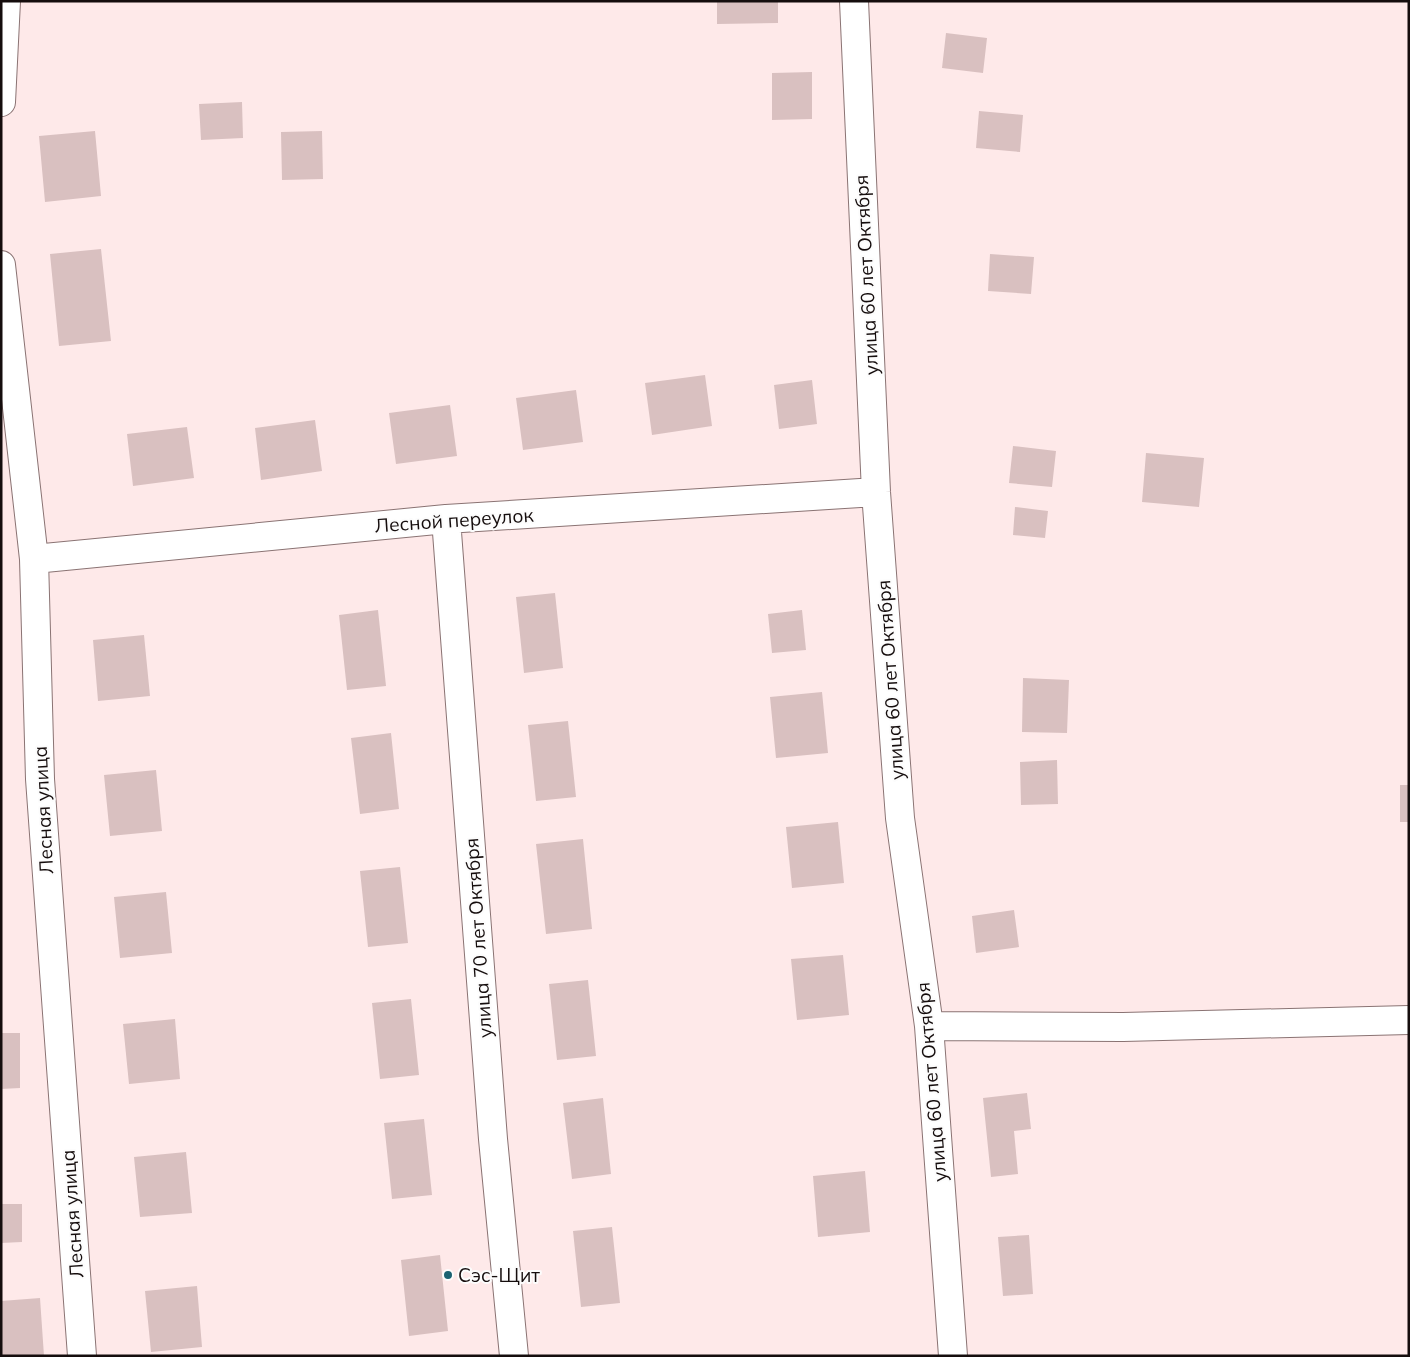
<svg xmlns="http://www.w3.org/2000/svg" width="1410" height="1357" font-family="Mulish,sans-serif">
<rect width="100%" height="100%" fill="#fee9e9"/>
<path fill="#d9c0c0" d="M 717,1 L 778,1 L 778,23 L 717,24 Z
M 946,33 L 987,38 L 983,73 L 942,68 Z
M 812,72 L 812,119 L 772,120 L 772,73 Z
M 242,102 L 243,138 L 201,140 L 199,104 Z
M 979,111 L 1023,115 L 1020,152 L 976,148 Z
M 95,131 L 101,196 L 45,202 L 39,136 Z
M 322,131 L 323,179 L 282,180 L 281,132 Z
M 101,249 L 111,341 L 59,346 L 50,254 Z
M 990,254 L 1034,257 L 1031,294 L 988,291 Z
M 705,375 L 712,426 L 652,435 L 645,383 Z
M 812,380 L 817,424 L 779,429 L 774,385 Z
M 576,390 L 583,442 L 523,450 L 516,398 Z
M 450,405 L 457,456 L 396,464 L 389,413 Z
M 315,420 L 322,471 L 261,480 L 255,428 Z
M 187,427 L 194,478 L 133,486 L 127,434 Z
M 1013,446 L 1056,451 L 1052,487 L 1009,483 Z
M 1146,453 L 1204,458 L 1199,507 L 1142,502 Z
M 1015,507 L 1048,511 L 1045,538 L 1013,535 Z
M 555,593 L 563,668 L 524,673 L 516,597 Z
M 378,610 L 386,686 L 347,690 L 339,615 Z
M 802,610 L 806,650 L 772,653 L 768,614 Z
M 144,635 L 150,696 L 98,701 L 93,640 Z
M 1023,678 L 1069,680 L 1067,733 L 1022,732 Z
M 822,692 L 828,753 L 776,758 L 770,697 Z
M 568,721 L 576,797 L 536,801 L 528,725 Z
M 391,733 L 399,809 L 360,814 L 351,738 Z
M 1057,760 L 1058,804 L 1021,805 L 1020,762 Z
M 156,770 L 162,831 L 110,836 L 104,775 Z
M 1400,785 L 1409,785 L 1409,822 L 1400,822 Z
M 838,822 L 844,883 L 792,888 L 786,827 Z
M 583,839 L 592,929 L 546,934 L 536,844 Z
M 400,867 L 408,943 L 368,947 L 360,871 Z
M 166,892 L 172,953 L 120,958 L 114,897 Z
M 1014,910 L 1019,947 L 976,953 L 972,916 Z
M 843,955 L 849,1015 L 797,1020 L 791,959 Z
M 588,980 L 596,1056 L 557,1060 L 549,984 Z
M 411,999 L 419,1075 L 380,1079 L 372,1003 Z
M 175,1019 L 180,1079 L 129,1084 L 123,1024 Z
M 1,1033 L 20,1033 L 20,1088 L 1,1089 Z
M 1027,1093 L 1031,1129 L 1014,1131 L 1018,1174 L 991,1177 L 983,1098 Z
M 603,1098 L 611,1174 L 572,1179 L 563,1103 Z
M 424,1119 L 432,1195 L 392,1199 L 384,1123 Z
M 186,1152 L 192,1213 L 140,1217 L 134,1157 Z
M 865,1171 L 870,1232 L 818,1237 L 813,1176 Z
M 1,1204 L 22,1204 L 22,1242 L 1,1243 Z
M 612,1227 L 620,1303 L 581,1307 L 573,1231 Z
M 1029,1235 L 1033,1294 L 1003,1296 L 998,1237 Z
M 440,1255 L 448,1331 L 409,1336 L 401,1260 Z
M 197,1286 L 202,1347 L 151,1352 L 145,1291 Z
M 40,1298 L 44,1356 L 1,1356 L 1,1301 Z"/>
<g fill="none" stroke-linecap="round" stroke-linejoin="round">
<defs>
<path id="minor" d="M 854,1 L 876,492 L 900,818 L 929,1026 L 953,1356
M 1,102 L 6,1
M 1,265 L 34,559 L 40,779 L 82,1356
M 446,519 L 493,1139 L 514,1356
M 34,559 L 446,519 L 876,492
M 929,1026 L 1123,1027 L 1409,1020"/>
</defs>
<use href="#minor" stroke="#8a7373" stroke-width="30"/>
<use href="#minor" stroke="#fff" stroke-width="28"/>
</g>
<circle fill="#1b6272" stroke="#fcfcfc" stroke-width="2" cx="448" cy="1275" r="5"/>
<g text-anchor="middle" stroke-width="4" stroke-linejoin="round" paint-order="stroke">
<g font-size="19" fill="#150d0d" stroke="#fcfcfc">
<text transform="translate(866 275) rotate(-93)" y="7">улица 60 лет Октября</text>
<text transform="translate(454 520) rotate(-4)" y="7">Лесной переулок</text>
<text transform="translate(890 680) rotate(-94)" y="7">улица 60 лет Октября</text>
<text transform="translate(43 810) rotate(-93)" y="7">Лесная улица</text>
<text transform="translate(478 938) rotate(-94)" y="7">улица 70 лет Октября</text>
<text transform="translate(931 1082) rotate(-95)" y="7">улица 60 лет Октября</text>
<text transform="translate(72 1214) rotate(-94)" y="7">Лесная улица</text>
</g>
<g font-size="19" fill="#150d0d" stroke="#fcfcfc" text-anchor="start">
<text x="458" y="1282">Сэс-Щит</text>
</g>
</g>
<rect width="1410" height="1357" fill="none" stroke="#150d0d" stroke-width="5"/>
</svg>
